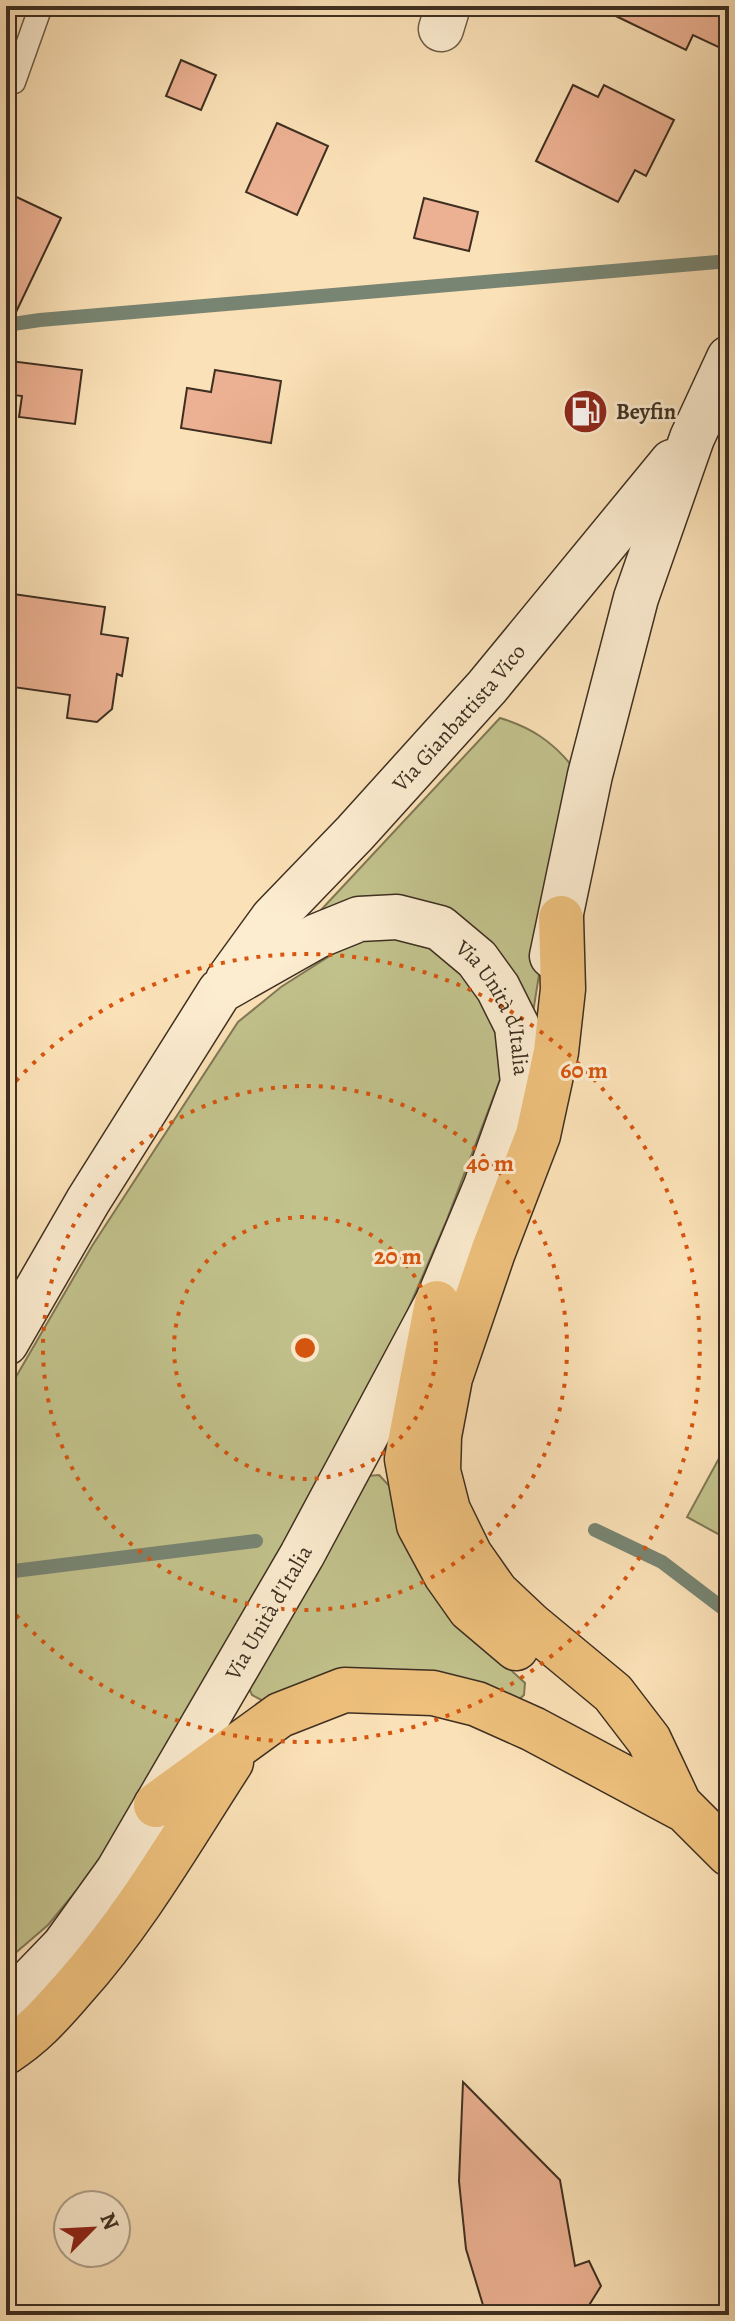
<svg xmlns="http://www.w3.org/2000/svg" width="735" height="2321" font-family="Alegreya,serif">
<rect width="100%" height="100%" fill="#fbe1b7"/>
<filter id="stains"><feTurbulence type="fractalNoise" baseFrequency=".0025" numOctaves="4"/><feColorMatrix values="0 0 0 0 .2 0 0 0 0 .09 0 0 0 0 .02 0 0 0 .5 -.17"/></filter>
<radialGradient id="worn" r=".72"><stop offset=".6" stop-color="#630" stop-opacity="0"/><stop offset="1" stop-color="#630" stop-opacity=".3"/></radialGradient>
<path fill="#c2c28c" stroke="#807856" stroke-width="2" d="M 500,718 C 530,727 552,741 572,766 L 529,1038 L 468,936 L 307,925 Z
M 382,937 L 426,944 L 452,962 L 479,991 L 497,1031 L 501,1077 L 446,1222 L 401,1326 L 329,1463 L 106,1855 L 48,1925 L 6,1961 L 6,1394 L 92,1246 L 238,1022 L 281,987 L 350,943 Z
M 729,1440 L 729,1540 L 687,1517 Z
M 379,1475 L 397,1494 L 491,1652 L 525,1683 L 524,1695 L 514,1704 L 269,1704 L 252,1695 L 244,1677 L 356,1477 Z"/>
<g fill="none" stroke-linecap="round" stroke-linejoin="round">
<path stroke="#788573" stroke-width="14" d="M 6,325 L 40,320 L 729,261
M 595,1530 L 662,1562 L 729,1613
M 6,1572 L 256,1541"/>
</g>
<path fill="#ecb192" stroke="#3e2f21" stroke-width="2" d="M 595,6 L 729,6 L 729,52 L 693,35 L 686,50 Z
M 181,60 L 216,75 L 201,110 L 166,96 Z
M 573,85 L 598,97 L 604,85 L 674,120 L 646,176 L 635,170 L 618,202 L 536,161 Z
M 277,123 L 328,146 L 297,215 L 246,192 Z
M 6,192 L 61,218 L 6,333 Z
M 424,198 L 478,212 L 469,251 L 414,238 Z
M 10,361 L 82,370 L 75,424 L 19,417 L 22,396 L 6,394 Z
M 215,370 L 281,381 L 271,443 L 181,428 L 187,388 L 211,392 Z
M 6,593 L 105,607 L 101,634 L 128,638 L 122,676 L 117,674 L 112,709 L 97,722 L 67,718 L 70,695 L 6,686 Z
M 463,2082 L 560,2180 L 575,2266 L 589,2261 L 601,2286 L 583,2315 L 486,2315 L 466,2249 L 459,2181 Z"/>
<g fill="none" stroke-linecap="round" stroke-linejoin="round">
<defs>
<path id="service" d="M 14,82 L 41,6"/>
<path id="minor" d="M 441,29 L 448,6"/>
<g id="secondary">
<path d="M 552,956 L 590,775 L 636,598 L 692,438 L 729,358"/>
<path id="s1" d="M 228,980 L 273,918 L 355,833 L 487,687 L 672,462"/>
<path id="s2" d="M 6,1343 L 88,1201 L 220,991 L 317,936 L 359,919 L 397,917 L 440,928 L 477,959 L 498,988 L 517,1026 L 523,1083 L 486,1186 L 437,1303 L 302,1555 L 118,1871 L 64,1946 L 14,1998 L 6,2002"/>
</g>
<path id="motorway" d="M 561,918 L 563,989 L 556,1052 L 538,1135 L 493,1252 L 450,1378 L 439,1436 L 438,1471 L 448,1510 L 470,1555 L 496,1592 L 531,1625 L 613,1693 L 649,1740 L 681,1808
M 437,1303 L 407,1459 L 419,1525 L 446,1575 L 470,1609 L 516,1648
M 661,1786 L 729,1854
M 156,1805 L 280,1715 L 344,1690 L 433,1693 L 477,1704 L 533,1729 L 681,1808
M 6,2052 C 35,2033 50,2015 73,1989 C 135,1920 181,1839 231,1762"/>
</defs>
<use href="#service" stroke="#6d5c46" stroke-width="25"/>
<use href="#minor" stroke="#6d5c46" stroke-width="47"/>
<use href="#secondary" stroke="#3e2f21" stroke-width="47"/>
<use href="#motorway" stroke="#3e2f21" stroke-width="47"/>
<use href="#service" stroke="#fcecd0" stroke-width="22"/>
<use href="#minor" stroke="#fcecd0" stroke-width="44"/>
<use href="#secondary" stroke="#fcecd0" stroke-width="44"/>
<use href="#motorway" stroke="#eec07c" stroke-width="44"/>
</g>
<g fill="none" stroke="#d7550e" stroke-width="4" stroke-dasharray="4 8">
<circle cx="305" cy="1348" r="131"/>
<circle cx="305" cy="1348" r="262"/>
<path d="M8 1090A394 394 0 1 1 8 1606"/>
</g>
<defs>
<symbol id="fuel-disc" viewBox="-11 -11 22 22"><circle r="9.5" fill="#8f2418" stroke="#fcecd0"/><path d="M-5.5-6h7V0h2V4h1.3V-2.5L3-4.5l.8-.8L6-3V5H2.5V1h-1V6h-7ZM-4.2-4.7v3.2H.2V-4.7Z" fill="#fff"/></symbol>
</defs>
<g fill-rule="evenodd">
<use href="#fuel-disc" x="560" y="386" width="51" height="51"/>
</g>
<g text-anchor="middle" stroke-width="6" stroke-linejoin="round" paint-order="stroke">
<g font-size="22" font-weight="bold" fill="#3e2f21" stroke="#fcecd0" text-anchor="start">
<text x="616" y="419">Beyfin</text>
</g>
<g font-size="22" fill="#3e2f21" stroke="#fcecd0">
<text dy="8" stroke="none"><textPath href="#s1" startOffset="350">Via Gianbattista Vico</textPath></text>
<text dy="8" stroke="none"><textPath href="#s2" startOffset="752">Via Unità d'Italia</textPath></text>
<text transform="translate(268 1612) rotate(-60)" y="8">Via Unità d'Italia</text>
</g>
</g>
<circle cx="305" cy="1348" r="12" fill="#d7550e" stroke="#fcecd0" stroke-width="4"/>
<g font-size="24" text-anchor="middle" font-weight="bold" fill="#d7550e" stroke="#fcecd0" stroke-width="6" stroke-linejoin="round" paint-order="stroke">
<text x="584" y="1078">60 m</text>
<text x="490" y="1171">40 m</text>
<text x="398" y="1264">20 m</text>
</g>
<rect width="735" height="2321" fill="none" stroke="#fbe1b7" stroke-width="32"/>
<rect x="8" y="8" width="719" height="2305" fill="none" stroke="#3e2f21" stroke-width="4"/>
<rect x="16" y="16" width="703" height="2289" fill="none" stroke="#3e2f21" stroke-width="2"/>
<g transform="translate(92 2229) rotate(66)"><circle r="38" fill="#fcecd0" stroke="#b0a08a" stroke-width="2"/>
<path d="M0-6L14 30L0 20L-14 30Z" fill="#8f2418"/>
<text y="-12" font-size="22" font-weight="bold" text-anchor="middle" fill="#3e2f21">N</text>
</g>
<rect width="100%" height="100%" filter="url(#stains)"/>
<rect width="100%" height="100%" fill="url(#worn)"/>
</svg>
